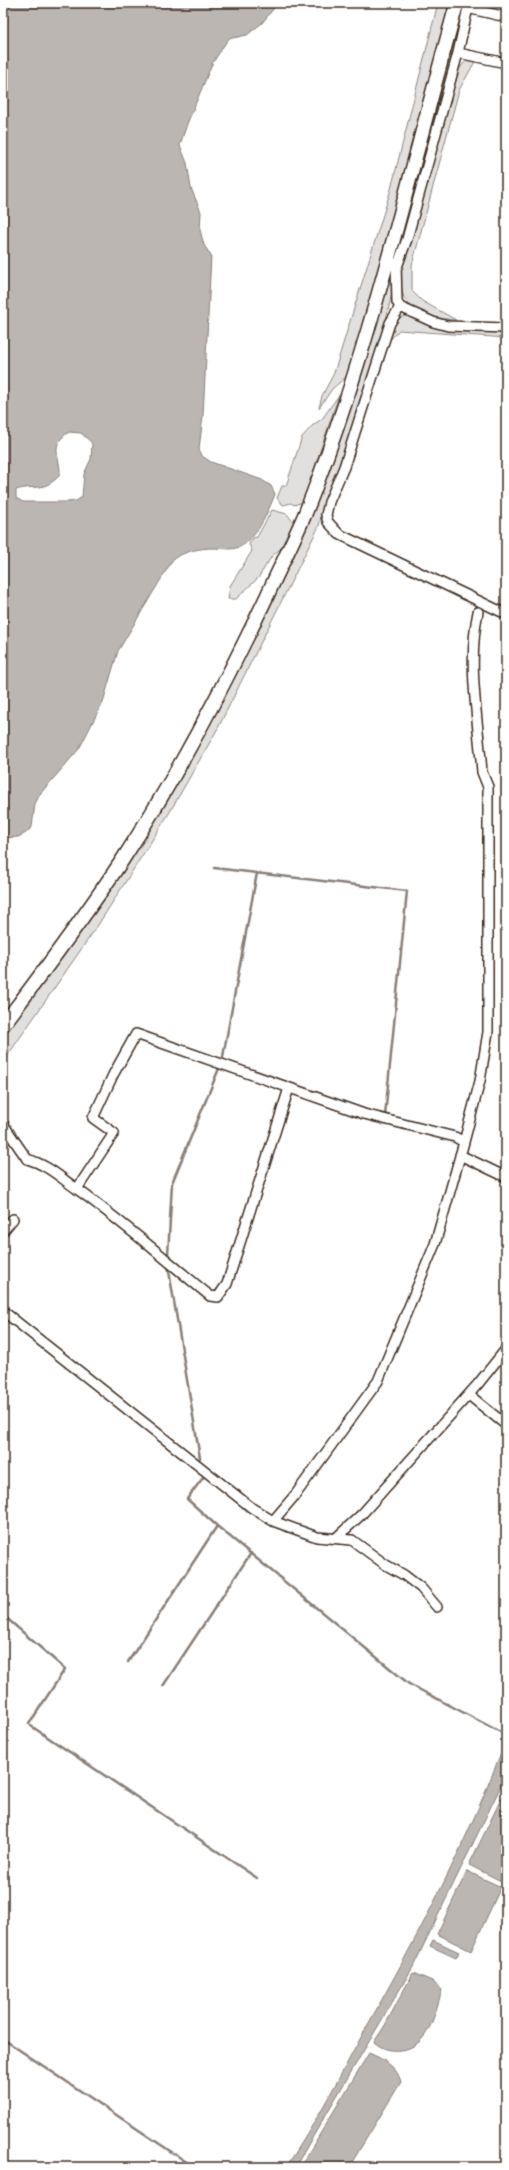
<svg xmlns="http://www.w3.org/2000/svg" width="509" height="2170" font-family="'Patrick Hand',sans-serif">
<rect width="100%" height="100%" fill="#fff"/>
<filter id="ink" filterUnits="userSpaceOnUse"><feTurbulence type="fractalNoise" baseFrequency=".025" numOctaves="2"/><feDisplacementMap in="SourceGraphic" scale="8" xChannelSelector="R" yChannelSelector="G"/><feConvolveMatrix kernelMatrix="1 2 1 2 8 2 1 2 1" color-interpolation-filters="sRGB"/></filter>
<g filter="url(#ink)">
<path fill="#e2e0de" stroke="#8e857e" d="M 438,3 L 452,3 L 379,275 L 347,376 L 332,389 L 319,408 L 322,396 L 334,373 L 391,189 Z
M 462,3 L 468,3 L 398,259 L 398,240 Z
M 477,58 L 459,90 L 412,265 L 412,291 L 422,301 L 456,320 C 439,319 410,314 403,295 C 401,288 401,278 400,270 L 459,70 C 463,62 468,59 477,58 Z
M 392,263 L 392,292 L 385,325 L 362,400 L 321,517 L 319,526 L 218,728 L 168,815 L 98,925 L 3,1062 L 3,1033 L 83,928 L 160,814 L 204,736 L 257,629 Z
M 406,316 L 506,331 L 506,338 L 399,330 L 388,342 C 391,328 391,319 406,316 Z
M 339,395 L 303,502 L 294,505 L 291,503 L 283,505 L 277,498 L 282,486 L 286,486 L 302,437 L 313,425 L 322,419 Z
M 272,510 L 287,514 L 295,524 L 286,544 L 272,556 L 258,578 L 236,599 L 228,599 L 230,586 L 252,551 L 249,544 L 253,538 L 257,537 Z"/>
<path fill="#bcb6b3" stroke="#887e77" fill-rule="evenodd" d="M 3,3 L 278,3 L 262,23 L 247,35 L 228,39 L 212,64 L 187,124 L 180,145 L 187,163 L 191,188 L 201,212 L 200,230 L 204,245 L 211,256 L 203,416 L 199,449 L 202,456 L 211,462 L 262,480 L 271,486 L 275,494 C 269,510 255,544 236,548 C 229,550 221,548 214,548 C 199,548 186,551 173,559 L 118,651 L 103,702 L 79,749 L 40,794 L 35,804 L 32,827 L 26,833 L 18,837 L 3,838 ZM 69,432 L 81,433 L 92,443 L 91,459 L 84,474 L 82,497 L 76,501 L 67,502 L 23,502 L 16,498 L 16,490 C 35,484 43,493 60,475 C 61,456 48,446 69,432 Z
M 506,1739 L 506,1771 L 498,1792 L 413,1967 L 295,2167 L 286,2167 C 316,2123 341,2074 366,2028 C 419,1934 469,1840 506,1739 Z
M 501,1799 L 506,1801 L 505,1883 L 469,1865 Z
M 467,1871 L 501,1887 L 471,1951 L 437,1934 Z
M 433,1940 L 459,1952 L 456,1958 L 430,1946 Z
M 413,1973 L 432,1981 L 442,1990 C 435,2013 429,2048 400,2050 C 390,2051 382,2049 374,2042 L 384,2027 Z
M 369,2053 C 383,2059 397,2066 401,2082 L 349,2167 L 300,2167 Z"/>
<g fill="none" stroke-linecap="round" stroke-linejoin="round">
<path stroke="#887e77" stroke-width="2.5" d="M 214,868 L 407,891 L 385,1116
M 222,1062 L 257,873
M 168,1255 L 172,1183 L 220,1066
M 168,1265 L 200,1458
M 205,1475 L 187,1499 L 217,1526 L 409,1684 L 506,1735
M 3,1615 L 65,1669 L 29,1724
M 128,1662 L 217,1526
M 163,1686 L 251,1553
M 31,1726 L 257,1878
M 3,2039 L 194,2167"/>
<defs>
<path id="street" d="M 467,8 L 506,17
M 458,53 L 506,63
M 396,263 L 397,302 L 400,307 L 433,322 L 448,326 L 506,328
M 397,267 L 407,239 L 458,53 L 469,3
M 400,307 L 390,323 L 344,467 L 329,502 L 326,515 L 328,522 L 339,534 L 506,614
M 3,1124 L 27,1159 C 46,1164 61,1178 77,1189 C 123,1222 166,1260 210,1296 L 218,1297 L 227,1284 L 289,1088
M 460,1155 L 506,1177
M 77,1189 L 114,1133 L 93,1118 L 113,1075 L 136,1034 L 364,1114 L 455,1137 L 464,1142
M 3,1231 L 13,1219
M 3,1311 L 252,1508 L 273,1521 L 317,1537 L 352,1540 L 386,1565 L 404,1575 L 421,1588 L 437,1607
M 469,1395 L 506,1425
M 273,1521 L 296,1494 L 378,1381 L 435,1244 L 464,1142 L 480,1081 L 488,1032 L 488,787 L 482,772 C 478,719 467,663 478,612
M 336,1538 L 362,1514 L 478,1384 L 506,1349"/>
<path id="secondary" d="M 3,1025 C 44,971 85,916 123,859 C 177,776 224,686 267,596 C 279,569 293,542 305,514 C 371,349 409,173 457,3"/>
</defs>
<use href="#street" stroke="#3b2a1e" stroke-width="12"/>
<use href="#secondary" stroke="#3b2a1e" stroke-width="16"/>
<use href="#street" stroke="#fff" stroke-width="9"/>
<use href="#secondary" stroke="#fff" stroke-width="13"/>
</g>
</g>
<rect width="509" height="2170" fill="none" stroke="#fff" stroke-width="16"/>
<rect x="8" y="8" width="493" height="2154" fill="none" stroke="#3b2a1e" stroke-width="1.5" filter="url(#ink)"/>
</svg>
